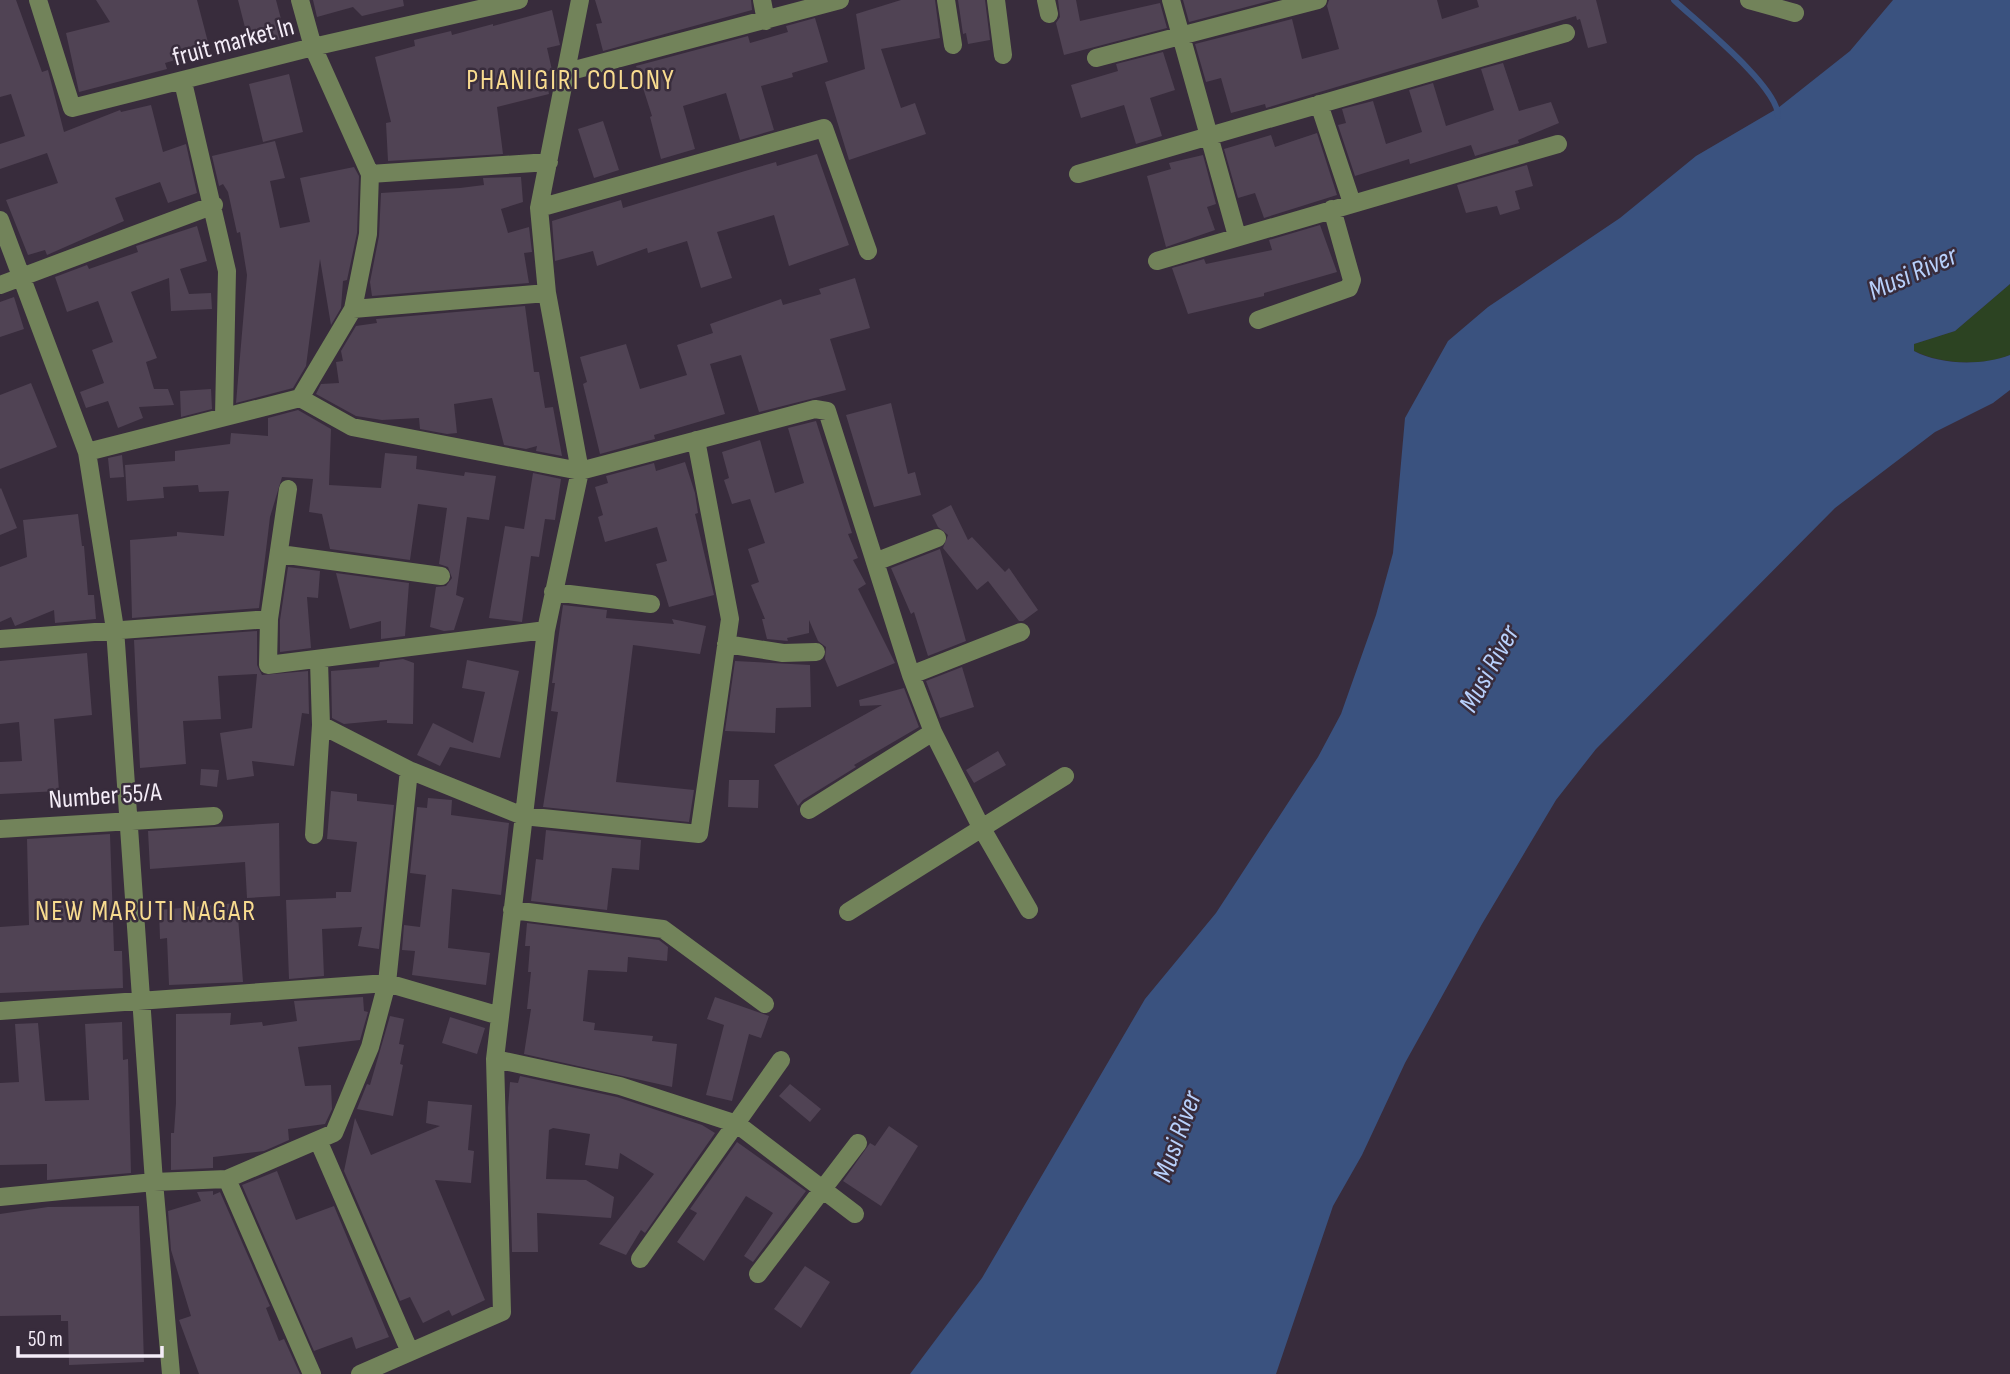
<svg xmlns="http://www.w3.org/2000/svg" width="2010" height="1374" font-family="'Sofia Sans Condensed',sans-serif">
<rect width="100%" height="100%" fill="#382c3c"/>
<path fill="#2c4322" d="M 2010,284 L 2010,355 C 1981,367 1942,364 1914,351 L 1914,344 L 1955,331 Z"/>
<path fill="#3a527f" d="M 1893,0 L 2010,0 L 2010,284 L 1955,331 L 1914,344 L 1914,351 C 1940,365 1982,366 2010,355 L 2010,390 L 1993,403 L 1935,432 L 1835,508 L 1596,749 L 1556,800 L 1482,924 L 1405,1063 L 1362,1155 L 1333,1206 L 1276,1374 L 910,1374 L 982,1278 L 1145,999 L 1216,913 L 1318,757 L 1341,714 L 1376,615 L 1393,553 L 1405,418 L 1448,341 L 1488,307 L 1620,218 L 1696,156 L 1778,108 L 1850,51 Z"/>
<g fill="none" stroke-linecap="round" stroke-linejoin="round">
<path stroke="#3a527f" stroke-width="6" d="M 1674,0 C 1697,22 1778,86 1778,116"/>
</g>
<path fill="#504354" d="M 0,0 L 16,0 L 42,72 L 48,70 L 64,132 L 120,110 L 121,112 L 151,105 L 163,152 L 186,144 L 197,193 L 168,203 L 160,182 L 115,198 L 124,221 L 47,255 L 45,250 L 28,255 L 6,200 L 58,183 L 47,153 L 0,169 L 0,144 L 25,136 L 11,94 L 0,97 Z
M 96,0 L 197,0 L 210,50 L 165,63 L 167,69 L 79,92 L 66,33 L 110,22 Z
M 238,0 L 276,0 L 286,38 L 250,47 Z
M 313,0 L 403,0 L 404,6 L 362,16 L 353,7 L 317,17 Z
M 595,0 L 751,0 L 752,10 L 603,51 L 596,24 L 602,23 Z
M 901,0 L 935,0 L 940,38 L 881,49 L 901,108 L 915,103 L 926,134 L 849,160 L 825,82 L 865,69 L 856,14 Z
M 958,0 L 985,0 L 990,40 L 968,44 L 966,33 L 963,34 Z
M 1058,0 L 1076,0 L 1080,21 L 1160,3 L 1167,28 L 1064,55 L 1056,23 L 1060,17 Z
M 1183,0 L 1273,0 L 1189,22 Z
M 1329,0 L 1437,0 L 1442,19 L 1479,7 L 1477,0 L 1596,0 L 1607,43 L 1588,48 L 1580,19 L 1577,20 L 1576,16 L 1266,108 L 1265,104 L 1231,113 L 1221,78 L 1206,82 L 1195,44 L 1292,19 L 1302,59 L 1339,49 L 1327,6 Z
M 552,10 L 560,45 L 547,48 L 552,70 L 544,72 L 549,94 L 497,107 L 503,154 L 388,161 L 386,123 L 391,122 L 375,57 L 415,46 L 414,40 L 451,31 L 452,35 L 493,24 L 493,26 Z
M 815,18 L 828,62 L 792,73 L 793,77 L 761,86 L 774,130 L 740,140 L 726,93 L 683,106 L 695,149 L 661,159 L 650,117 L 652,116 L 636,66 L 748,36 L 750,43 L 788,32 L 786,26 Z
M 1163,52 L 1175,90 L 1150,98 L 1162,136 L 1136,144 L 1124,105 L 1081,118 L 1071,85 L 1118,71 L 1116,64 Z
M 1503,63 L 1519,111 L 1551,102 L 1559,123 L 1518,140 L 1519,143 L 1475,156 L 1471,145 L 1410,164 L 1409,159 L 1355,176 L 1338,125 L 1346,123 L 1342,109 L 1373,101 L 1386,144 L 1422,132 L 1409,90 L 1433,83 L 1446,126 L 1494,110 L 1481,69 Z
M 289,74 L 303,132 L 263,142 L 249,84 Z
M 603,121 L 619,170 L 594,178 L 578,129 Z
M 1317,133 L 1337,195 L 1264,218 L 1255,193 L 1238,198 L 1224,149 L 1271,135 L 1275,147 Z
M 275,141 L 285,178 L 270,181 L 280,228 L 310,222 L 300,178 L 354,167 L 359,176 L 357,233 L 347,280 L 343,281 L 341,308 L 331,325 L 320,259 L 306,366 L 293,388 L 236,403 L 247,275 L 240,232 L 237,233 L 228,192 L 223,184 L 219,186 L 212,156 Z
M 817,154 L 849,245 L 789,266 L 774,215 L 717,232 L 732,278 L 701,288 L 687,241 L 648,253 L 647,248 L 597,266 L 593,251 L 555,261 L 552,221 L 621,200 L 623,208 L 745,171 L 776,162 L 777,166 Z
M 1203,155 L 1216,204 L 1207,207 L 1215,230 L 1166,247 L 1147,176 L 1171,169 L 1169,163 Z
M 1527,165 L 1533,186 L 1515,191 L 1520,209 L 1500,215 L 1497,206 L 1466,213 L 1457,185 Z
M 521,177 L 523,202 L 501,209 L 508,233 L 529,227 L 532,252 L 524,253 L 529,283 L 372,296 L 370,282 L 379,236 L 381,193 L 460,188 L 484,185 L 483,178 Z
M 1320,225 L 1337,272 L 1264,293 L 1264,296 L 1188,314 L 1172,268 L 1204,259 L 1206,264 L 1272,250 L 1269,240 Z
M 197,226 L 207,261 L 180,269 L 189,294 L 211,293 L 212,309 L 171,311 L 169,278 L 131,292 L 157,358 L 146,362 L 154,389 L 168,389 L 174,405 L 139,407 L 143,418 L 118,428 L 108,401 L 86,408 L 80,392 L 104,383 L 92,350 L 113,342 L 98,301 L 67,312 L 55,277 L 87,265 L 89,269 L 138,252 L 136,246 Z
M 855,278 L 870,328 L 830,339 L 846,390 L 759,412 L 741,355 L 710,364 L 725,414 L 654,435 L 655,439 L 647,441 L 600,454 L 583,384 L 587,382 L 580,357 L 626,344 L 640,389 L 687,375 L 677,345 L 713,333 L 710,324 L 781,299 L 783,305 L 821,294 L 819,289 Z
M 14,297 L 24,329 L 0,337 L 0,302 Z
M 525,306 L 534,372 L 539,372 L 545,408 L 553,407 L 562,456 L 536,451 L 537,446 L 526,449 L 504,445 L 492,398 L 454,404 L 457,433 L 447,434 L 420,429 L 419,418 L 382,420 L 356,416 L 316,394 L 321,384 L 339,383 L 336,362 L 343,361 L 341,351 L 356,326 L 377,323 L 376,319 Z
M 31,383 L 57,447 L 0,469 L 0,395 Z
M 211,389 L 212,409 L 181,417 L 180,391 Z
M 891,403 L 908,474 L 915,472 L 921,495 L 874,507 L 846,415 Z
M 298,410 L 331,429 L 329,485 L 381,488 L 385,453 L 417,456 L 416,469 L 464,476 L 465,472 L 496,476 L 489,520 L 467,517 L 456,595 L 464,598 L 454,630 L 444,631 L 430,627 L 436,587 L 446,586 L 452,578 L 448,567 L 439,564 L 447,508 L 418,504 L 410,560 L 330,549 L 322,514 L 309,512 L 313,479 L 282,477 L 270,517 L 259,608 L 132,618 L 130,540 L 177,536 L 177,532 L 224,536 L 229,491 L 199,492 L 198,485 L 163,487 L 164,498 L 127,501 L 125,465 L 175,461 L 175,451 L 230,444 L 231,433 L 268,436 L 268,418 Z
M 816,421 L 852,533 L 848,534 L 858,558 L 853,560 L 866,584 L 858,589 L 895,663 L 837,687 L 825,659 L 826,647 L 818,641 L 809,620 L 809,633 L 787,638 L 788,641 L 767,639 L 762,619 L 765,619 L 751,585 L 759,582 L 748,549 L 765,543 L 750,499 L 732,504 L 724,480 L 729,478 L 722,452 L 760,440 L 775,493 L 804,483 L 788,428 Z
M 122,455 L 124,477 L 110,478 L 108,458 Z
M 685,462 L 695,493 L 698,513 L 695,514 L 714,595 L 669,607 L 656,564 L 667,561 L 657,527 L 605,542 L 598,517 L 603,515 L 595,487 L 608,483 L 606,476 L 654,463 L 656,471 Z
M 533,473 L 561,479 L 555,520 L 545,519 L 539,557 L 531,556 L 522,622 L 489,618 L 505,526 L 524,529 Z
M 1,488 L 17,528 L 0,535 L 0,489 Z
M 951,505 L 968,540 L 972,537 L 1005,572 L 1009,568 L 1038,610 L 1023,621 L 1019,621 L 988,581 L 977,590 L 943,548 L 948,535 L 938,527 L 932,515 Z
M 78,514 L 82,546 L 84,546 L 88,595 L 94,595 L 96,619 L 55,623 L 54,610 L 15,626 L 11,617 L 0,622 L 0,567 L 27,557 L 23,520 Z
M 940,549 L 966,641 L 928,656 L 914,612 L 911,614 L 891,568 Z
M 288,567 L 320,571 L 318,598 L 307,597 L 311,648 L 280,652 L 280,620 Z
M 336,573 L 409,583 L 405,636 L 381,639 L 381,621 L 350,629 Z
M 563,605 L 607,610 L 606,618 L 674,624 L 672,619 L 706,626 L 700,654 L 633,645 L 616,782 L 694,790 L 689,822 L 543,807 L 558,712 L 551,711 L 555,683 L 552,683 Z
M 257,631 L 257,665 L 262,675 L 308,671 L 309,714 L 302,713 L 294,766 L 252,761 L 254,776 L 227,780 L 220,733 L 252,728 L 257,674 L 218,676 L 221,719 L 183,721 L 186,764 L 140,768 L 134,640 Z
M 87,653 L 92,715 L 54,719 L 59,791 L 0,794 L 0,762 L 22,761 L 19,722 L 0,724 L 0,661 Z
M 403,659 L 414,663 L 413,724 L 387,723 L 387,720 L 344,724 L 332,718 L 331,671 L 379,667 L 380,662 Z
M 467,660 L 519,671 L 500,758 L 450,747 L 440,766 L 417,755 L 433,723 L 473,743 L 485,692 L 462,688 Z
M 735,661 L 810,665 L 811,707 L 776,708 L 775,733 L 725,731 Z
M 962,667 L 974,707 L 940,718 L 926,681 Z
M 904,688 L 919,727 L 854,765 L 856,767 L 803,800 L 798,806 L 774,765 L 882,705 L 860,706 L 859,700 Z
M 998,751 L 1006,765 L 974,783 L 966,770 Z
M 201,769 L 219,770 L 217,787 L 200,785 Z
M 729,780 L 759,780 L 758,808 L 728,807 Z
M 331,791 L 357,794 L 357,801 L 394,805 L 379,949 L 358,946 L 362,927 L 322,929 L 324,976 L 289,979 L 286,900 L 336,898 L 336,892 L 351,892 L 357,842 L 327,839 Z
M 428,798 L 452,800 L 451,815 L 509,823 L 501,895 L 452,889 L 448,948 L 490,953 L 486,985 L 412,975 L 415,951 L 402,950 L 404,925 L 420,927 L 426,875 L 410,873 L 417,807 L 427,808 Z
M 279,823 L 280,896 L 247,898 L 245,862 L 150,869 L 148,831 Z
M 546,830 L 641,840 L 639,870 L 612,868 L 607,910 L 531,901 L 536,859 L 543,860 Z
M 110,834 L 114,951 L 122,951 L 123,988 L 0,993 L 0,927 L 29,925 L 27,839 Z
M 237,903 L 243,982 L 169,985 L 167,938 L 160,939 L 159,910 Z
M 527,923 L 659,940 L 668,947 L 667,961 L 628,957 L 627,972 L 588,970 L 583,1021 L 595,1023 L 594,1030 L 653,1036 L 652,1041 L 677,1044 L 672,1087 L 524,1054 L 531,1009 L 527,1009 L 531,972 L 528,972 L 530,946 L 525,946 Z
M 363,997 L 364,1011 L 368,1012 L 360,1040 L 298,1047 L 305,1086 L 331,1085 L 332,1109 L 325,1124 L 288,1129 L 289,1140 L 264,1151 L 213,1157 L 213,1168 L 171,1170 L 171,1133 L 174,1133 L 176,1103 L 176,1014 L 231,1013 L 230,1025 L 262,1022 L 263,1026 L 297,1021 L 294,1001 Z
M 715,997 L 769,1016 L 761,1038 L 749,1034 L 732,1101 L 706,1095 L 724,1025 L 707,1019 Z
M 390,1016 L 404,1019 L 399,1044 L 404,1045 L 400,1064 L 403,1065 L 393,1116 L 357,1109 L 367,1084 L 370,1085 Z
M 450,1017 L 485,1028 L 477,1054 L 442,1043 Z
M 122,1022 L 123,1060 L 128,1059 L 131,1173 L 47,1180 L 47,1164 L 0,1165 L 0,1083 L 19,1082 L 15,1024 L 38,1023 L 45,1101 L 89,1100 L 85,1024 Z
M 520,1076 L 617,1097 L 702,1125 L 715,1133 L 645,1233 L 641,1230 L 626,1255 L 599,1244 L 654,1174 L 620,1153 L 618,1169 L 585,1165 L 590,1134 L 553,1128 L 549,1130 L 546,1179 L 586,1180 L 614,1197 L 611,1218 L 537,1213 L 538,1252 L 512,1252 L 508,1108 L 510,1082 L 518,1083 Z
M 790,1084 L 821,1109 L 810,1122 L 779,1096 Z
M 428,1101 L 472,1105 L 468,1150 L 474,1151 L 471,1183 L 435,1180 L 485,1300 L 452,1316 L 449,1310 L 423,1323 L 410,1297 L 400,1301 L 344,1171 L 355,1118 L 371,1155 L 440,1126 L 426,1123 Z
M 889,1126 L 918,1146 L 881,1206 L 843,1181 L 870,1143 L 875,1146 Z
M 737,1142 L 806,1191 L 753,1262 L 744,1256 L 773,1213 L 746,1196 L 704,1261 L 677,1242 L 697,1213 L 690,1209 Z
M 277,1171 L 296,1220 L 334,1206 L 389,1337 L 356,1349 L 352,1337 L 314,1351 L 242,1185 Z
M 213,1191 L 213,1195 L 220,1192 L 270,1306 L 266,1308 L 279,1341 L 284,1339 L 300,1374 L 199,1374 L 179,1320 L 191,1316 L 171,1250 L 168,1211 L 201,1201 L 197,1192 Z
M 139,1206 L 144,1362 L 69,1365 L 68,1321 L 61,1321 L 61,1315 L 0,1316 L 0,1214 L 48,1207 Z
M 805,1266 L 830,1282 L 801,1328 L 774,1309 Z"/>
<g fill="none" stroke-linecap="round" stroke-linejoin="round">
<path stroke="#72835a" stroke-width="18" d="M 38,0 L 72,108 L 313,47 L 519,0
M 300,0 L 313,47 L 370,174 L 368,234 L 353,309 L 300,398
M 762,0 L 766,21
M 946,0 L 953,45
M 996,0 L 1003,55
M 1046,0 L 1049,14
M 1171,0 L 1237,236
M 1749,0 L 1795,13
M 1096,58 L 1318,0
M 567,72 L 840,0
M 183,82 L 227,271 L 224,416
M 1319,104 L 1352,203
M 370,174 L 549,162
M 1078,174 L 1566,33
M 539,208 L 824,128 L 868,251
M 0,220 L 87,452 L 115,629 L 154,1182 L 171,1374
M 1157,261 L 1558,144
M 0,285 L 214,205
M 353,309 L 547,293
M 1258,320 L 1349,288 L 1352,280 L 1332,209
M 87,452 L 300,398 L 352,427 L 580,471 L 815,409 L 827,411 L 911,675 L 933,732 L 981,827 L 1029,910
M 280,554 L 441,576
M 875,562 L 937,538
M 553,592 L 651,604
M 269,619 L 288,489
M 0,639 L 269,619 L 268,665 L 546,630
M 726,644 L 783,653 L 816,652
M 319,661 L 321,725 L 409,770 L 523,816 L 699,834 L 730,619 L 696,440
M 911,675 L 1021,632
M 809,810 L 933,732
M 0,829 L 214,816
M 314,835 L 321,725
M 512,910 L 663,929 L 765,1004
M 848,912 L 1065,776
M 0,1011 L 387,983 L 500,1016
M 495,1059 L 620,1086 L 737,1124 L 855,1214
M 318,1140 L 410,1352
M 227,1179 L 312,1374
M 0,1197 L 154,1182 L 227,1179 L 334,1133 L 370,1047 L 387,983 L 409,770
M 640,1259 L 781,1060
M 758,1274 L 858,1143
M 360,1374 L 502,1312 L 495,1059 L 546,630 L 580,471 L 547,293 L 539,208 L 580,0"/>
</g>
<g text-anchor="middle" stroke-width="5" stroke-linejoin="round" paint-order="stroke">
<g font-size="26" fill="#f4ecf7" stroke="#382c3c">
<text transform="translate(233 41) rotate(-15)" y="9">fruit market ln</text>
<text transform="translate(105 795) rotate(-4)" y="9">Number 55/A</text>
</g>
<g font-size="28" letter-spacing="2" fill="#f8db8f" stroke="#382c3c">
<text x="571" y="89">PHANIGIRI COLONY</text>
<text x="146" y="920">NEW MARUTI NAGAR</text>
</g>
<g font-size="28" font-style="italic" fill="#b8d0fb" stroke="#382c3c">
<text transform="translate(1912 272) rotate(-24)" y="10">Musi River</text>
<text transform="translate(1488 668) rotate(-61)" y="10">Musi River</text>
<text transform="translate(1176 1136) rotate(-70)" y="10">Musi River</text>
</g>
</g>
<path d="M18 1346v10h144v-10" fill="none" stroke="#f4ecf7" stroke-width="3.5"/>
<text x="28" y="1346" font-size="21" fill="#f4ecf7" stroke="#382c3c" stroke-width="5" paint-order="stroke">50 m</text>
</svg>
